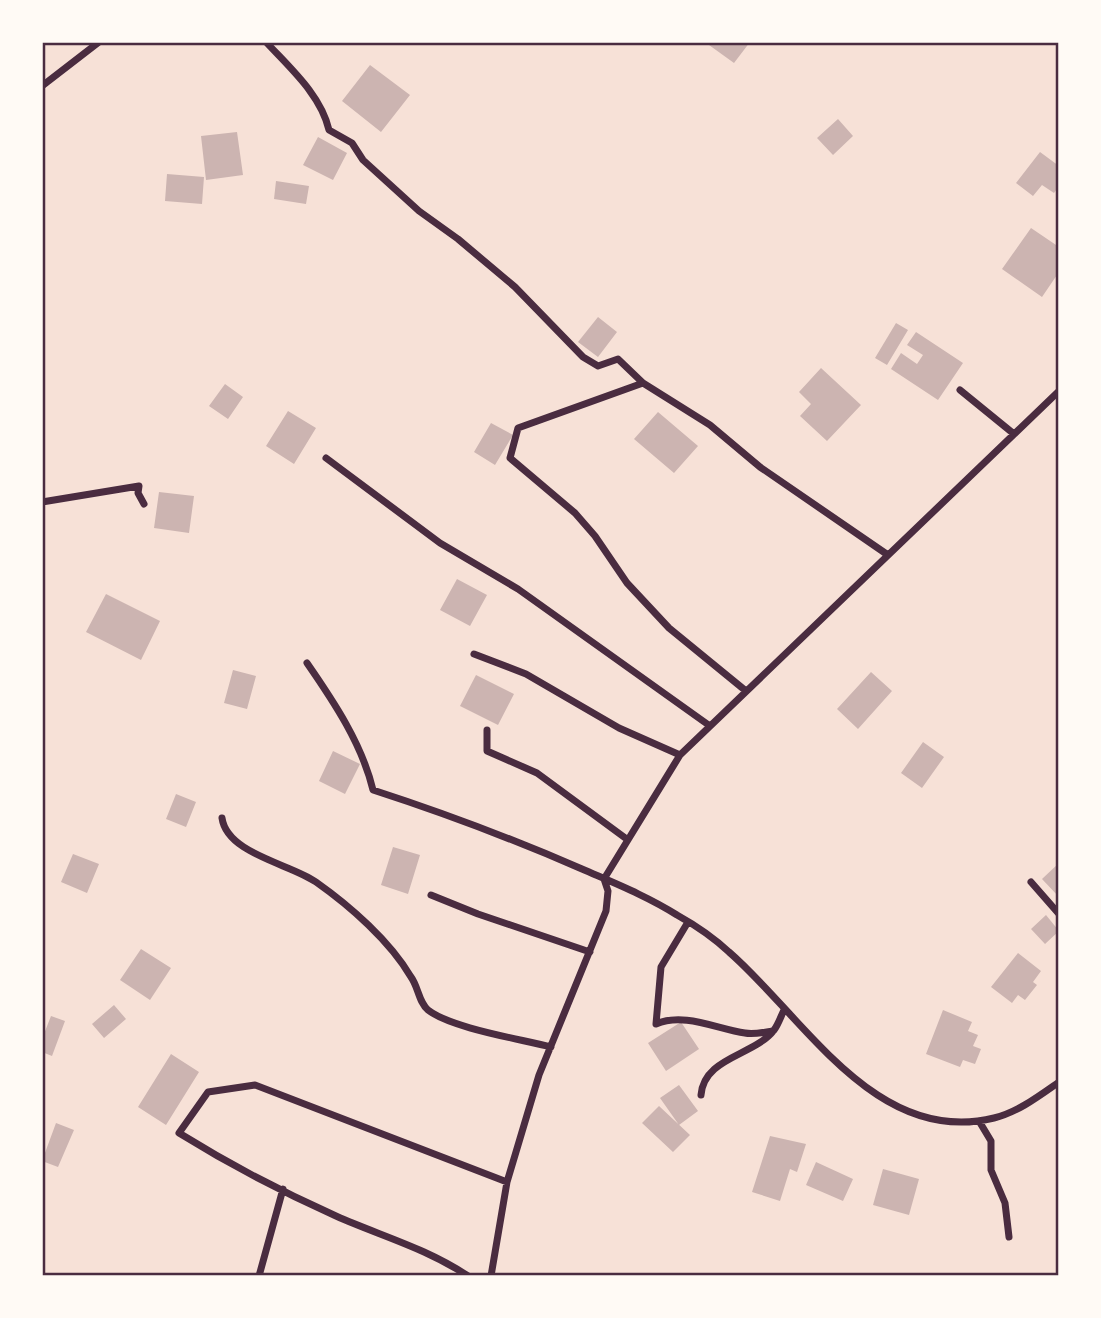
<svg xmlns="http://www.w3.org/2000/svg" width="1101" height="1318" font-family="Montserrat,sans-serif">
<rect width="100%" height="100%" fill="#f7e1d7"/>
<path fill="#ccb4b1" d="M 711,42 L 750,42 L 734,63 L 709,45 Z
M 370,65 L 410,95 L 381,132 L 342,101 Z
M 838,119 L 853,136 L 833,155 L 817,138 Z
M 237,132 L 243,175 L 206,180 L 201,136 Z
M 318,137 L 347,153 L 333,180 L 303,165 Z
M 1040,152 L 1059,166 L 1059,186 L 1054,193 L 1042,185 L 1033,196 L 1016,183 Z
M 167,174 L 204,177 L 202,204 L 165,201 Z
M 276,181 L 309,186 L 306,204 L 274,199 Z
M 1031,228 L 1059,247 L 1059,272 L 1042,297 L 1002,269 Z
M 598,317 L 617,332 L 598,357 L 578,342 Z
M 896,323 L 908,330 L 887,365 L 875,358 Z
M 916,332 L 963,363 L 938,400 L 891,369 L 901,353 L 917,364 L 923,355 L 907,345 Z
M 821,368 L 861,405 L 827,441 L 800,416 L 811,404 L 799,392 Z
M 225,384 L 243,397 L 228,419 L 209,406 Z
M 288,411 L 316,428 L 294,464 L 266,446 Z
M 658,412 L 698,446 L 674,473 L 634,439 Z
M 491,423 L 513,435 L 495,465 L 474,452 Z
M 159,492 L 194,496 L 189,533 L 154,528 Z
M 457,579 L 487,595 L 470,626 L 440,610 Z
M 106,594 L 160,621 L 141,660 L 86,632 Z
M 233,670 L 256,676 L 247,709 L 224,703 Z
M 871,672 L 892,691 L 858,729 L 837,709 Z
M 476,675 L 514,694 L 498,725 L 460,706 Z
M 923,742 L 944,757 L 922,788 L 901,773 Z
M 333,751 L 360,764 L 345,794 L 319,781 Z
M 176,794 L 196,802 L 186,827 L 166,819 Z
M 393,847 L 420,855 L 408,894 L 381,885 Z
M 73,854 L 99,864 L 87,893 L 61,882 Z
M 1059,863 L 1059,897 L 1042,879 Z
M 1046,915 L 1059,931 L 1045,944 L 1031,929 Z
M 141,949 L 171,968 L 150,1000 L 120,980 Z
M 1018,953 L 1041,971 L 1033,982 L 1037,985 L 1025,1000 L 1018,995 L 1012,1003 L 991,987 Z
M 114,1005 L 126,1019 L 104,1038 L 92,1024 Z
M 943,1010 L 972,1022 L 968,1031 L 978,1035 L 973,1046 L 981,1049 L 975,1064 L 963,1060 L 960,1067 L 926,1054 Z
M 51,1016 L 65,1021 L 52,1056 L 42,1052 L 42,1039 Z
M 681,1022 L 699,1049 L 666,1071 L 648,1043 Z
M 171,1054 L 199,1072 L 166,1125 L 138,1107 Z
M 679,1085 L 698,1111 L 679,1125 L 660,1098 Z
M 659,1106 L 690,1135 L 673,1152 L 642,1123 Z
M 56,1123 L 74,1130 L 58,1167 L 42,1161 Z
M 770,1136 L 806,1144 L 797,1172 L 790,1169 L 780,1201 L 752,1192 Z
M 816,1162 L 853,1179 L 843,1201 L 806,1185 Z
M 883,1169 L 919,1179 L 909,1215 L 873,1205 Z"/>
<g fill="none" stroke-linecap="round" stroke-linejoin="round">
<path stroke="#4a2c40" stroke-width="7" d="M 266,42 C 290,68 321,95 329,130 L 352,143 L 363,160 L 419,211 L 458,239 L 515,287 L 583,357 L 598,366 L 618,359 L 643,383 L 710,425 L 760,467 L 888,555
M 42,86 L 99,42
M 643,383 L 518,428 L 510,458 L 575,513 L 595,536 L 627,583 L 669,628 L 746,691
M 960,390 L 1014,434
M 326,458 L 440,543 L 518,589 L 710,726
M 42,502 L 139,486 L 138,493 L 144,504
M 474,654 L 526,674 L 619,728 L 680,755
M 307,663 C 334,702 362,744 373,790 C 444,813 513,839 582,869 C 614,883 647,896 677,915 C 695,925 714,938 729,952 C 804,1017 876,1147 994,1118 C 1018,1112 1039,1096 1059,1082
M 487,730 L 487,751 L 537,773 L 628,840
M 222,818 C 227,854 291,864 316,882 C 350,906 390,941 411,977 C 418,986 419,1003 428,1010 C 451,1028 520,1039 551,1047
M 1031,882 L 1059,914
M 431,895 L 478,914 L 590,952
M 688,922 L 661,967 L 656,1024 C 684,1012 717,1029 745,1033 C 754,1035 764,1032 773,1031
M 701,1095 C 704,1057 754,1056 774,1030 C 778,1025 781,1016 784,1010
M 979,1121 L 991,1141 L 991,1170 L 1005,1203 L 1009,1237
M 259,1276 L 283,1189
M 468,1276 C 426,1248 381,1236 336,1216 C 282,1192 229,1164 179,1133 L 208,1092 L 255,1085 L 507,1182
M 491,1276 L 507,1182 L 539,1075 L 606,911 L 608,891 L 604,879 L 680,755 L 1059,391"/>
</g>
<rect width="1101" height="1318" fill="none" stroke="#fffaf5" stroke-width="88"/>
<rect x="44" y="44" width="1013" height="1230" fill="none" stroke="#4a2c40" stroke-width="2.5"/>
</svg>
